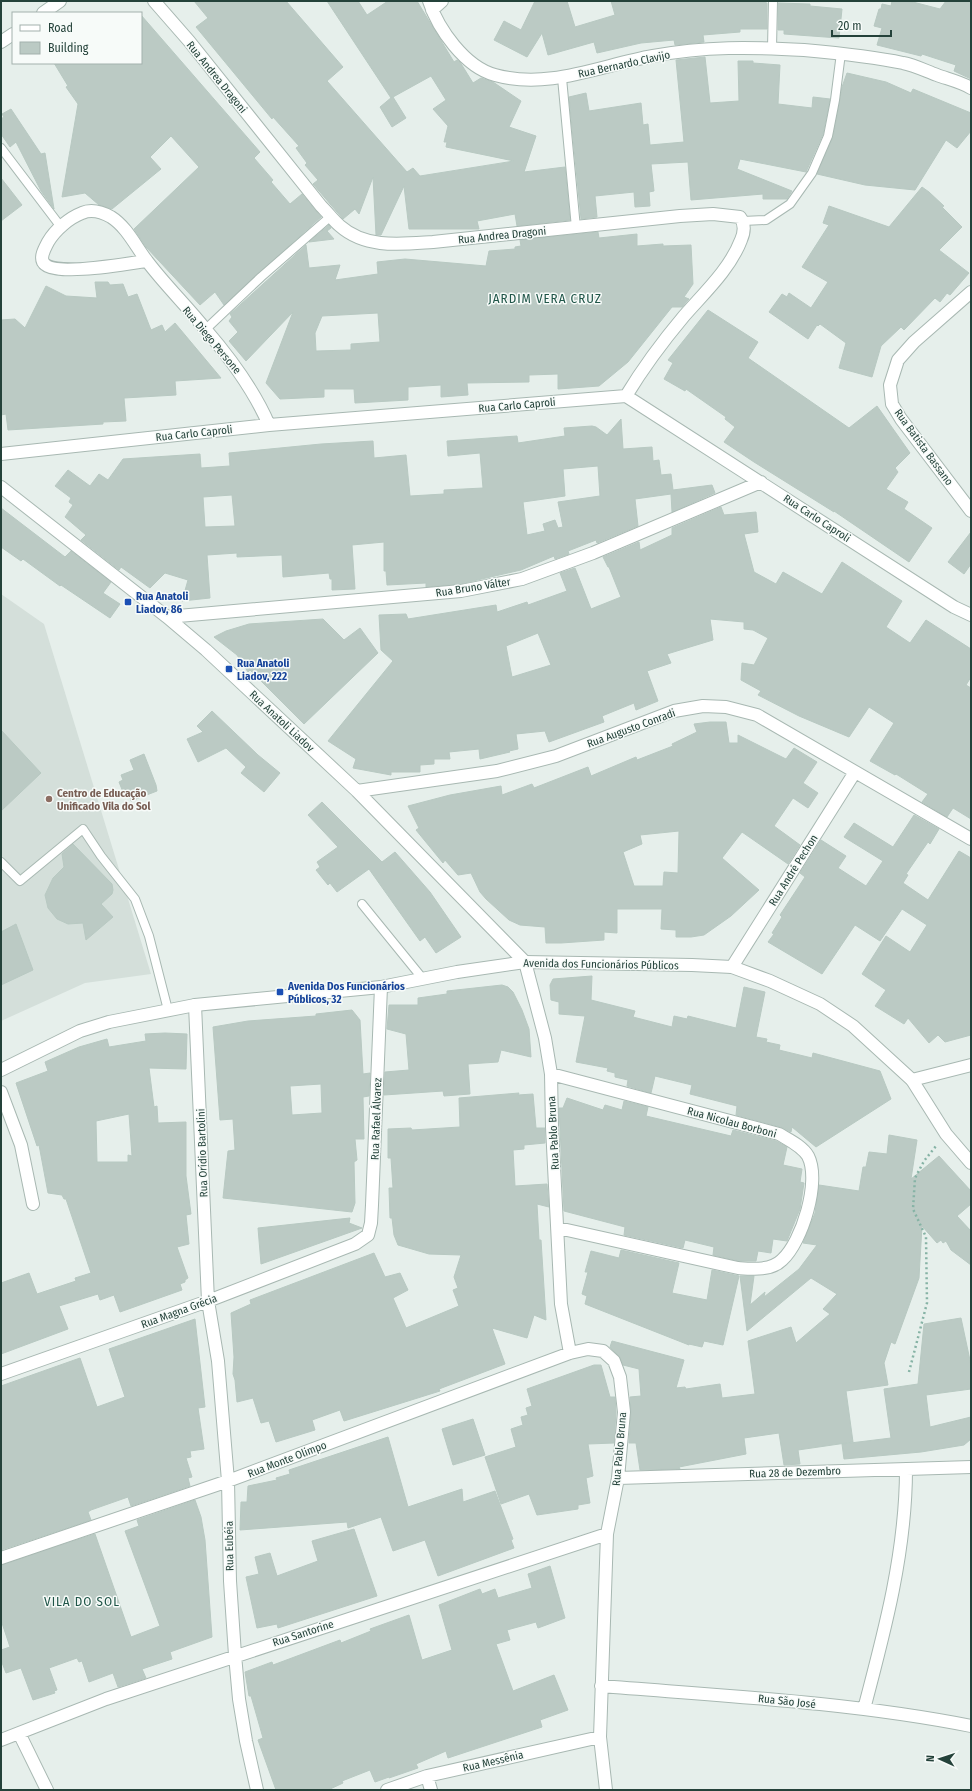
<svg xmlns="http://www.w3.org/2000/svg" width="972" height="1791" font-family="'Fira Sans Condensed',sans-serif">
<rect width="100%" height="100%" fill="#e6efeb"/>
<path fill="#d4dfda" d="M 1,594 L 44,624 L 151,974 L 85,983 L 1,1021 Z"/>
<path fill="#bbcac4" stroke="#b8c9c2" fill-rule="evenodd" d="M 194,1 L 286,1 L 343,67 L 327,81 L 407,172 L 413,168 L 420,176 L 514,161 L 446,147 L 447,142 L 444,142 L 448,126 L 433,109 L 446,100 L 431,76 L 393,97 L 406,118 L 392,127 L 380,107 L 392,97 L 391,98 L 327,1 L 358,1 L 367,15 L 388,1 L 417,1 L 454,62 L 457,60 L 460,62 L 473,83 L 481,78 L 493,82 L 521,101 L 509,127 L 536,136 L 524,172 L 565,167 L 570,220 L 517,226 L 515,214 L 477,221 L 479,229 L 409,229 L 404,186 L 381,235 L 376,235 L 373,177 L 359,214 L 355,209 L 343,219 L 313,184 L 318,180 L 305,165 L 307,163 L 296,148 L 299,146 L 273,117 L 272,119 L 196,27 L 208,18 Z
M 535,1 L 567,1 L 575,27 L 615,15 L 611,1 L 763,1 L 763,2 L 767,3 L 767,29 L 740,29 L 740,32 L 703,35 L 704,42 L 675,45 L 674,40 L 641,43 L 597,53 L 594,42 L 548,55 L 542,33 L 527,57 L 494,40 L 504,21 L 521,30 Z
M 892,1 L 909,1 L 940,9 L 946,1 L 971,1 L 971,79 L 954,71 L 956,65 L 922,54 L 921,56 L 877,45 L 882,28 L 874,26 L 879,9 L 881,9 L 882,4 L 891,6 Z
M 778,3 L 810,4 L 810,6 L 842,9 L 839,38 L 784,34 L 784,30 L 778,30 Z
M 141,15 L 260,152 L 254,158 L 273,180 L 271,182 L 290,204 L 302,194 L 321,217 L 224,305 L 215,292 L 200,305 L 146,247 L 134,229 L 199,167 L 171,136 L 150,157 L 161,169 L 112,209 L 99,205 L 85,193 L 62,197 L 78,104 L 66,87 L 68,86 L 54,63 L 141,63 Z
M 705,57 L 710,103 L 739,101 L 738,61 L 753,61 L 753,63 L 780,65 L 778,104 L 812,108 L 813,97 L 830,99 L 823,134 L 806,172 L 740,159 L 737,169 L 792,191 L 787,199 L 763,199 L 763,194 L 691,200 L 688,162 L 651,164 L 654,191 L 649,192 L 650,206 L 635,207 L 634,192 L 595,196 L 597,217 L 581,219 L 569,97 L 586,93 L 589,111 L 641,103 L 643,125 L 648,124 L 650,145 L 684,142 L 676,60 Z
M 847,73 L 886,82 L 911,93 L 913,89 L 971,113 L 971,131 L 957,148 L 946,140 L 915,190 L 865,185 L 817,174 L 833,137 L 842,87 Z
M 11,109 L 41,154 L 45,153 L 54,209 L 41,191 L 16,142 L 10,147 L 1,134 L 1,119 L 4,117 L 2,114 Z
M 1,178 L 22,205 L 1,221 Z
M 922,187 L 929,192 L 944,206 L 942,207 L 962,227 L 939,250 L 969,273 L 950,295 L 947,293 L 940,302 L 935,298 L 904,330 L 901,327 L 881,346 L 872,377 L 839,368 L 846,343 L 820,324 L 818,326 L 817,325 L 808,339 L 769,312 L 782,294 L 787,297 L 789,293 L 811,308 L 828,282 L 802,267 L 829,225 L 823,223 L 829,206 L 889,227 Z
M 329,225 L 331,228 L 327,231 L 334,239 L 309,242 Z
M 598,232 L 599,238 L 637,234 L 637,246 L 663,244 L 663,246 L 691,245 L 693,284 L 684,297 L 689,299 L 682,307 L 672,307 L 628,362 L 599,386 L 558,389 L 558,374 L 529,375 L 529,382 L 467,383 L 468,395 L 441,397 L 441,385 L 408,387 L 408,400 L 355,403 L 354,389 L 324,389 L 324,397 L 280,399 L 266,383 L 293,312 L 246,361 L 229,341 L 238,332 L 229,321 L 232,317 L 230,314 L 306,245 L 309,268 L 340,265 L 335,280 L 378,274 L 377,262 L 405,259 L 486,266 L 489,251 L 515,249 L 515,247 L 521,246 L 520,240 ZM 378,313 L 380,342 L 351,344 L 351,350 L 316,351 L 315,333 L 322,316 Z
M 95,282 L 108,282 L 110,285 L 123,284 L 128,297 L 137,294 L 151,330 L 162,325 L 165,332 L 175,323 L 221,378 L 175,381 L 176,395 L 124,398 L 126,421 L 103,422 L 103,424 L 8,430 L 6,414 L 1,415 L 1,320 L 15,319 L 25,328 L 46,286 L 66,296 L 97,298 Z
M 708,310 L 758,342 L 748,358 L 849,428 L 877,406 L 910,453 L 895,468 L 898,472 L 886,489 L 908,502 L 904,509 L 932,528 L 909,562 L 834,511 L 834,512 L 754,462 L 724,442 L 735,427 L 725,419 L 726,417 L 686,389 L 685,391 L 664,379 L 673,363 L 668,360 Z
M 621,419 L 623,449 L 652,447 L 653,461 L 659,460 L 661,475 L 671,474 L 673,490 L 712,485 L 715,493 L 672,512 L 671,494 L 635,499 L 638,526 L 597,543 L 596,540 L 568,551 L 569,554 L 555,559 L 554,556 L 521,570 L 460,584 L 426,587 L 426,583 L 387,585 L 386,571 L 384,571 L 384,542 L 352,545 L 355,589 L 332,590 L 332,579 L 330,579 L 329,573 L 283,577 L 282,555 L 237,557 L 237,553 L 207,555 L 210,598 L 182,601 L 188,580 L 165,573 L 150,588 L 121,567 L 119,570 L 81,540 L 86,535 L 65,517 L 73,505 L 69,502 L 71,498 L 55,486 L 68,470 L 90,486 L 99,474 L 108,480 L 123,459 L 200,454 L 201,468 L 230,466 L 229,453 L 321,444 L 373,441 L 374,458 L 406,455 L 410,496 L 444,494 L 444,490 L 483,488 L 480,453 L 448,456 L 447,441 L 517,436 L 518,443 L 565,436 L 564,428 L 592,426 L 596,427 L 607,435 ZM 598,466 L 600,496 L 558,502 L 563,527 L 558,528 L 555,520 L 543,524 L 545,531 L 527,535 L 523,502 L 565,496 L 563,469 ZM 232,495 L 235,526 L 205,527 L 203,497 Z
M 721,507 L 724,515 L 756,512 L 758,532 L 744,534 L 754,572 L 776,584 L 783,572 L 822,594 L 842,562 L 902,601 L 886,627 L 910,643 L 926,620 L 971,649 L 971,677 L 966,685 L 971,688 L 971,819 L 953,808 L 947,817 L 922,802 L 928,794 L 896,774 L 895,775 L 870,761 L 894,723 L 869,707 L 849,737 L 799,716 L 758,695 L 761,691 L 741,680 L 742,663 L 754,665 L 768,638 L 753,630 L 744,629 L 744,622 L 710,619 L 713,640 L 667,654 L 671,663 L 647,671 L 658,701 L 636,710 L 634,703 L 602,716 L 604,722 L 549,742 L 545,731 L 516,734 L 518,749 L 509,751 L 510,752 L 480,759 L 479,749 L 449,752 L 450,759 L 434,759 L 434,764 L 420,765 L 420,772 L 391,772 L 391,775 L 353,768 L 356,759 L 328,741 L 393,661 L 381,650 L 379,615 L 406,614 L 408,619 L 496,605 L 497,612 L 527,602 L 528,605 L 567,591 L 560,573 L 575,568 L 591,609 L 621,597 L 609,567 L 608,567 L 603,557 L 639,542 L 640,550 L 672,535 L 672,528 ZM 538,633 L 551,665 L 512,677 L 506,646 Z
M 1,508 L 65,557 L 71,551 L 111,582 L 103,593 L 120,604 L 110,618 L 61,585 L 60,586 L 23,559 L 21,561 L 1,547 Z
M 971,532 L 971,564 L 964,574 L 948,562 Z
M 323,619 L 344,640 L 360,628 L 378,653 L 304,724 L 250,670 L 248,672 L 237,655 L 214,637 L 226,631 L 249,624 Z
M 212,711 L 258,755 L 280,773 L 264,792 L 241,773 L 246,767 L 226,748 L 198,762 L 187,739 L 203,732 L 197,726 Z
M 710,722 L 726,722 L 729,743 L 738,743 L 738,735 L 786,759 L 794,748 L 817,762 L 803,783 L 818,793 L 808,808 L 793,798 L 774,826 L 800,845 L 788,864 L 742,832 L 722,858 L 759,890 L 731,916 L 704,935 L 691,937 L 676,937 L 676,930 L 661,929 L 662,909 L 617,909 L 617,933 L 604,932 L 604,940 L 561,943 L 546,943 L 545,927 L 520,925 L 509,920 L 486,899 L 480,892 L 471,873 L 458,875 L 445,860 L 443,863 L 416,830 L 419,828 L 408,806 L 450,795 L 501,786 L 502,795 L 532,784 L 534,788 L 588,767 L 591,776 L 636,757 L 637,760 L 673,746 L 672,744 L 697,732 L 694,724 ZM 679,831 L 678,873 L 664,872 L 663,886 L 634,886 L 623,852 L 642,844 L 640,835 Z
M 1,730 L 41,773 L 1,811 Z
M 144,754 L 156,785 L 157,791 L 131,801 L 129,795 L 125,797 L 119,782 L 123,780 L 121,775 L 134,770 L 130,760 Z
M 322,802 L 382,862 L 395,852 L 430,892 L 461,937 L 436,953 L 425,937 L 420,941 L 369,869 L 337,892 L 330,883 L 328,885 L 316,870 L 320,867 L 317,862 L 338,847 L 308,815 Z
M 914,815 L 939,829 L 930,844 L 928,842 L 906,874 L 908,875 L 903,883 L 928,900 L 959,851 L 971,858 L 971,1035 L 945,1042 L 938,1035 L 929,1043 L 908,1018 L 904,1024 L 875,1006 L 886,990 L 862,974 L 886,936 L 910,952 L 927,925 L 902,909 L 880,941 L 855,925 L 822,974 L 768,942 L 774,934 L 772,933 L 782,917 L 780,915 L 805,877 L 800,873 L 821,840 L 846,856 L 838,868 L 866,886 L 883,861 L 844,837 L 854,823 L 893,847 Z
M 73,844 L 112,884 L 113,890 L 112,894 L 101,904 L 113,917 L 86,940 L 83,923 L 68,924 L 57,919 L 48,908 L 45,895 L 53,878 L 64,867 L 62,854 Z
M 16,924 L 33,970 L 1,985 L 1,932 Z
M 592,976 L 591,1000 L 635,1011 L 633,1017 L 672,1027 L 674,1016 L 687,1019 L 688,1016 L 736,1028 L 744,987 L 765,992 L 756,1037 L 767,1039 L 766,1042 L 780,1045 L 779,1050 L 812,1058 L 813,1053 L 880,1071 L 891,1099 L 816,1147 L 792,1127 L 791,1132 L 781,1127 L 736,1115 L 737,1106 L 690,1094 L 692,1085 L 655,1076 L 651,1093 L 627,1086 L 628,1080 L 615,1077 L 615,1073 L 607,1071 L 608,1068 L 576,1062 L 585,1016 L 559,1014 L 559,1002 L 551,1000 L 550,985 L 553,979 Z
M 502,985 L 508,987 L 513,992 L 522,1010 L 529,1029 L 531,1057 L 501,1050 L 498,1062 L 468,1064 L 470,1094 L 444,1096 L 443,1091 L 384,1095 L 385,1072 L 409,1070 L 406,1034 L 387,1029 L 389,1005 L 418,1005 L 418,998 L 447,994 L 447,991 Z
M 352,1010 L 360,1020 L 363,1074 L 370,1073 L 369,1096 L 363,1097 L 364,1139 L 355,1139 L 357,1160 L 354,1162 L 355,1203 L 352,1212 L 223,1198 L 228,1151 L 235,1150 L 233,1119 L 220,1120 L 213,1027 L 248,1021 L 316,1016 L 316,1014 ZM 321,1084 L 322,1113 L 292,1115 L 290,1086 Z
M 165,1033 L 187,1034 L 186,1069 L 149,1068 L 154,1107 L 157,1106 L 158,1123 L 186,1122 L 186,1176 L 191,1214 L 186,1215 L 189,1244 L 177,1247 L 188,1278 L 185,1280 L 185,1282 L 180,1284 L 182,1290 L 120,1312 L 114,1295 L 100,1300 L 98,1294 L 59,1306 L 68,1329 L 1,1354 L 1,1283 L 29,1273 L 37,1294 L 76,1281 L 75,1278 L 91,1273 L 66,1199 L 64,1199 L 62,1195 L 48,1193 L 39,1145 L 37,1146 L 16,1083 L 48,1071 L 45,1062 L 79,1047 L 107,1039 L 109,1047 L 146,1041 L 145,1034 ZM 129,1114 L 132,1156 L 128,1155 L 128,1162 L 97,1162 L 96,1121 Z
M 519,1093 L 518,1095 L 533,1094 L 536,1128 L 545,1128 L 545,1143 L 524,1145 L 524,1149 L 513,1150 L 515,1186 L 547,1184 L 549,1207 L 537,1204 L 539,1240 L 541,1240 L 546,1320 L 534,1315 L 527,1338 L 492,1328 L 505,1364 L 439,1389 L 440,1391 L 344,1421 L 340,1410 L 312,1420 L 315,1430 L 276,1442 L 269,1421 L 261,1423 L 253,1398 L 237,1402 L 235,1380 L 233,1374 L 234,1357 L 231,1313 L 251,1304 L 250,1300 L 374,1253 L 385,1277 L 400,1273 L 408,1290 L 393,1298 L 406,1328 L 459,1306 L 453,1290 L 458,1288 L 454,1277 L 461,1255 L 429,1254 L 398,1245 L 394,1235 L 392,1218 L 390,1218 L 389,1188 L 393,1188 L 391,1158 L 388,1158 L 388,1129 L 411,1128 L 412,1130 L 460,1127 L 459,1098 Z
M 567,1098 L 603,1110 L 605,1105 L 622,1110 L 624,1101 L 648,1107 L 646,1116 L 731,1136 L 733,1130 L 776,1141 L 787,1147 L 783,1165 L 802,1169 L 800,1182 L 804,1183 L 800,1209 L 787,1241 L 773,1239 L 771,1253 L 758,1251 L 756,1261 L 739,1261 L 713,1255 L 714,1247 L 685,1240 L 683,1248 L 624,1235 L 625,1227 L 564,1211 L 559,1108 L 563,1108 Z
M 889,1135 L 917,1140 L 911,1179 L 939,1156 L 971,1191 L 971,1204 L 957,1216 L 971,1231 L 971,1265 L 951,1250 L 946,1241 L 943,1243 L 941,1240 L 937,1243 L 922,1226 L 919,1278 L 895,1344 L 891,1342 L 884,1363 L 888,1385 L 846,1391 L 853,1442 L 798,1450 L 800,1464 L 784,1465 L 779,1433 L 744,1438 L 746,1454 L 679,1467 L 680,1469 L 640,1470 L 636,1443 L 629,1443 L 631,1413 L 630,1397 L 641,1396 L 639,1369 L 623,1365 L 619,1356 L 610,1347 L 612,1341 L 684,1360 L 676,1388 L 685,1387 L 686,1389 L 720,1384 L 722,1398 L 755,1394 L 748,1341 L 791,1327 L 796,1343 L 830,1314 L 823,1309 L 837,1294 L 811,1278 L 747,1331 L 740,1276 L 754,1276 L 750,1305 L 765,1292 L 764,1297 L 799,1269 L 817,1245 L 803,1243 L 815,1213 L 819,1185 L 859,1191 L 863,1167 L 866,1167 L 869,1152 L 887,1154 Z
M 350,1218 L 349,1223 L 362,1228 L 261,1264 L 258,1228 Z
M 621,1250 L 679,1263 L 672,1293 L 707,1300 L 712,1270 L 739,1276 L 723,1345 L 704,1341 L 702,1347 L 689,1344 L 689,1345 L 585,1304 L 587,1296 L 582,1294 L 588,1272 L 585,1272 L 591,1251 L 619,1258 Z
M 961,1318 L 971,1365 L 971,1389 L 926,1395 L 930,1427 L 971,1417 L 971,1439 L 964,1445 L 921,1452 L 844,1459 L 842,1444 L 891,1438 L 884,1389 L 918,1384 L 924,1324 Z
M 195,1319 L 205,1407 L 198,1408 L 204,1449 L 190,1451 L 191,1457 L 186,1458 L 192,1477 L 188,1478 L 190,1486 L 131,1506 L 128,1497 L 91,1510 L 88,1512 L 91,1520 L 1,1550 L 1,1386 L 80,1358 L 97,1407 L 125,1397 L 109,1349 Z
M 594,1365 L 601,1365 L 610,1397 L 615,1397 L 616,1412 L 614,1443 L 588,1444 L 593,1476 L 586,1478 L 590,1503 L 578,1505 L 578,1509 L 537,1515 L 529,1494 L 501,1504 L 485,1457 L 516,1447 L 511,1429 L 523,1425 L 521,1417 L 528,1415 L 526,1408 L 532,1406 L 527,1389 Z
M 473,1419 L 485,1455 L 453,1465 L 442,1429 Z
M 388,1437 L 408,1507 L 462,1489 L 463,1502 L 495,1491 L 513,1539 L 511,1540 L 514,1548 L 438,1576 L 425,1540 L 393,1551 L 381,1517 L 348,1528 L 347,1522 L 240,1530 L 241,1502 L 247,1502 L 248,1486 L 277,1480 L 276,1478 L 290,1474 L 289,1470 Z
M 195,1500 L 201,1517 L 205,1540 L 212,1637 L 170,1652 L 172,1659 L 142,1669 L 146,1678 L 118,1687 L 113,1673 L 89,1682 L 82,1661 L 79,1662 L 77,1658 L 49,1668 L 57,1690 L 54,1691 L 55,1693 L 33,1700 L 21,1668 L 6,1673 L 1,1660 L 1,1650 L 10,1647 L 1,1620 L 1,1565 L 95,1534 L 131,1637 L 160,1626 L 125,1531 L 139,1526 L 137,1520 Z
M 354,1529 L 377,1596 L 278,1628 L 277,1624 L 257,1628 L 246,1577 L 259,1574 L 255,1557 L 270,1553 L 277,1576 L 318,1561 L 312,1541 Z
M 550,1566 L 565,1618 L 538,1628 L 536,1622 L 507,1630 L 510,1640 L 496,1644 L 513,1691 L 554,1675 L 568,1710 L 540,1720 L 542,1727 L 448,1758 L 446,1751 L 416,1764 L 418,1768 L 389,1778 L 389,1777 L 375,1782 L 370,1770 L 342,1781 L 343,1783 L 328,1790 L 276,1790 L 258,1740 L 263,1738 L 251,1696 L 249,1696 L 245,1672 L 272,1662 L 273,1665 L 340,1640 L 341,1643 L 371,1631 L 370,1629 L 409,1615 L 422,1660 L 452,1650 L 439,1605 L 480,1589 L 482,1594 L 495,1589 L 498,1598 L 532,1588 L 528,1574 Z"/>
<g fill="none" stroke-linecap="round" stroke-linejoin="round">
<defs>
<path id="service" d="M 772,48 L 773,1
M 562,78 L 576,228
M 1,148 L 61,227
M 743,221 L 766,220 L 790,204 L 812,173 L 828,136 L 835,100 L 841,53
M 206,329 L 261,277 L 331,216
M 1,862 L 20,881 L 83,829 L 101,856 L 135,899 L 149,936 L 168,1010
M 362,904 L 423,979"/>
<path id="minor" d="M 154,1 L 189,41 L 321,206 C 328,213 333,220 340,226 C 366,249 402,244 433,242 L 680,216 L 713,214 L 740,217 C 745,224 745,231 741,240 C 730,269 704,293 684,316 C 663,341 643,368 626,396
M 429,1 C 438,29 465,67 495,75 C 549,90 601,65 653,56 C 705,46 752,47 804,50 C 837,53 870,56 903,63 C 914,65 926,71 937,75 C 948,79 961,82 971,88
M 432,10 L 442,1
M 43,13 L 60,1
M 1,42 L 13,34
M 146,261 C 131,263 51,278 43,262 C 40,256 45,248 48,242 C 55,230 69,218 82,213 C 91,209 102,212 111,217 C 127,227 136,247 147,261 C 165,285 187,306 206,330 C 231,359 254,390 269,425
M 971,292 L 914,342 L 898,360 L 890,385 L 892,404 L 901,419 L 971,511
M 1,454 L 269,425 L 626,396 L 954,607 L 971,615
M 1,487 L 167,617 L 206,650 L 357,791 L 525,962 L 545,1038 L 551,1074 L 552,1127 L 561,1304 L 570,1353
M 167,617 L 461,591 L 522,579 L 593,553 L 761,482
M 357,791 L 497,771 L 556,756 L 674,711 L 703,706 L 726,707 L 757,715 L 971,839
M 732,967 L 855,772
M 195,1005 L 208,1301 L 218,1361 L 228,1481 L 230,1581 L 235,1655 L 239,1699 L 246,1741 L 257,1790
M 551,1074 L 779,1134 C 789,1140 802,1146 808,1156 C 821,1181 802,1242 782,1260 C 771,1271 752,1269 738,1268 L 558,1228
M 912,1080 L 971,1065
M 1,1092 L 21,1145 L 33,1204
M 1,1374 L 208,1301 L 355,1244 L 368,1235 L 371,1223 L 372,1205 L 381,987
M 618,1478 L 971,1467
M 1,1558 L 228,1481 L 570,1353 L 588,1349 L 603,1351 L 614,1361 L 620,1377 L 624,1412 L 618,1478 L 607,1534 L 600,1737 L 606,1790
M 601,1686 C 725,1696 849,1702 971,1726
M 864,1709 C 885,1630 906,1551 906,1469
M 19,1733 L 47,1790
M 1,1740 L 106,1699 L 607,1534
M 427,1776 L 431,1790
M 387,1790 L 427,1776 L 600,1737"/>
<path id="tertiary" d="M 1,1070 L 80,1031 L 109,1022 L 195,1005 L 381,987 L 457,972 L 525,962 L 692,965 L 732,967 L 770,981 L 820,1004 L 853,1026 L 912,1080 L 946,1134 L 971,1163"/>
</defs>
<use href="#service" stroke="#a8b8b2" stroke-width="10"/>
<use href="#minor" stroke="#a8b8b2" stroke-width="14"/>
<use href="#tertiary" stroke="#a8b8b2" stroke-width="14"/>
<path stroke="#86b3a5" stroke-width="2.5" stroke-dasharray="2 3" stroke-linecap="butt" d="M 909,1372 L 927,1303 L 926,1237 L 913,1209 L 915,1178 L 924,1161 L 936,1146"/>
<use href="#service" stroke="#fff" stroke-width="8"/>
<use href="#minor" stroke="#fff" stroke-width="12"/>
<use href="#tertiary" stroke="#fff" stroke-width="12"/>
</g>
<g fill="#1a4fb4" stroke="#f7fbf9" stroke-width="1.5">
<rect x="124" y="598" width="8" height="8" rx="2"/>
<rect x="225" y="665" width="8" height="8" rx="2"/>
<rect x="276" y="988" width="8" height="8" rx="2"/>
</g>
<circle fill="#8d6e63" stroke="#f7fbf9" stroke-width="1.5" cx="49" cy="799" r="4"/>
<g text-anchor="middle" stroke-width="3" stroke-linejoin="round" paint-order="stroke">
<g font-size="11" fill="#24423a" stroke="#f7fbf9">
<text transform="translate(624 64) rotate(-12)" y="4">Rua Bernardo Clavijo</text>
<text transform="translate(217 77) rotate(51)" y="4">Rua Andrea Dragoni</text>
<text transform="translate(502 235) rotate(-6)" y="4">Rua Andrea Dragoni</text>
<text transform="translate(212 340) rotate(50)" y="4">Rua Diego Persone</text>
<text transform="translate(517 405) rotate(-5)" y="4">Rua Carlo Caproli</text>
<text transform="translate(194 433) rotate(-6)" y="4">Rua Carlo Caproli</text>
<text transform="translate(924 447) rotate(54)" y="4">Rua Batista Bassano</text>
<text transform="translate(817 518) rotate(33)" y="4">Rua Carlo Caproli</text>
<text transform="translate(473 587) rotate(-9)" y="4">Rua Bruno Válter</text>
<text transform="translate(282 721) rotate(43)" y="4">Rua Anatoli Liadov</text>
<text transform="translate(631 728) rotate(-20)" y="4">Rua Augusto Conradi</text>
<text transform="translate(793 870) rotate(-58)" y="4">Rua André Pechon</text>
<text transform="translate(601 964) rotate(1)" y="4">Avenida dos Funcionários Públicos</text>
<text transform="translate(376 1119) rotate(-88)" y="4">Rua Rafael Álvarez</text>
<text transform="translate(732 1122) rotate(15)" y="4">Rua Nicolau Borboni</text>
<text transform="translate(553 1133) rotate(-93)" y="4">Rua Pablo Bruna</text>
<text transform="translate(202 1153) rotate(-92)" y="4">Rua Orídio Bartolini</text>
<text transform="translate(179 1311) rotate(-20)" y="4">Rua Magna Grécia</text>
<text transform="translate(619 1449) rotate(-85)" y="4">Rua Pablo Bruna</text>
<text transform="translate(287 1459) rotate(-21)" y="4">Rua Monte Olimpo</text>
<text transform="translate(795 1472) rotate(-2)" y="4">Rua 28 de Dezembro</text>
<text transform="translate(229 1546) rotate(-91)" y="4">Rua Eubéia</text>
<text transform="translate(303 1633) rotate(-18)" y="4">Rua Santorine</text>
<text transform="translate(787 1701) rotate(6)" y="4">Rua São José</text>
<text transform="translate(493 1761) rotate(-13)" y="4">Rua Messênia</text>
</g>
<g font-size="11" font-weight="bold" fill="#164399" stroke="#f7fbf9" text-anchor="start">
<text x="136" y="600">Rua Anatoli<tspan x="136" dy="13">Liadov, 86</tspan></text>
<text x="237" y="667">Rua Anatoli<tspan x="237" dy="13">Liadov, 222</tspan></text>
<text x="288" y="990">Avenida Dos Funcionários<tspan x="288" dy="13">Públicos, 32</tspan></text>
</g>
<g font-size="11" font-weight="bold" fill="#785e54" stroke="#f7fbf9" text-anchor="start">
<text x="57" y="797">Centro de Educação<tspan x="57" dy="13">Unificado Vila do Sol</tspan></text>
</g>
<g font-size="13" letter-spacing="1" fill="#1f5548" stroke="#f7fbf9">
<text x="545" y="303">JARDIM VERA CRUZ</text>
<text x="82" y="1606">VILA DO SOL</text>
</g>
</g>
<rect width="972" height="1791" fill="none" stroke="#24423a" stroke-width="4"/>
<rect x="12" y="12" width="130" height="52" fill="#f7fbf9" stroke="#a3b1ad"/>
<rect x="20" y="25" width="20" height="6" fill="#ffffff" stroke="#a3b1ad"/>
<text x="48" y="32" font-size="12" fill="#24423a">Road</text>
<rect x="20" y="42" width="20" height="12" fill="#bbcac4" stroke="#a3b1ad"/>
<text x="48" y="52" font-size="12" fill="#24423a">Building</text>
<g transform="translate(940 1759) rotate(273)" stroke="#f7fbf9" stroke-width="3" paint-order="stroke">
<path d="M0-3L7 15L0 10L-7 15Z" fill="#24423a"/>
<text y="-6" font-size="11" font-weight="bold" text-anchor="middle" fill="#24423a">N</text>
</g>
<path d="M832 30v6h59v-6" fill="none" stroke="#24423a" stroke-width="2"/>
<text x="838" y="30" font-size="12" fill="#24423a" stroke="#f7fbf9" stroke-width="3" paint-order="stroke">20 m</text>
</svg>
